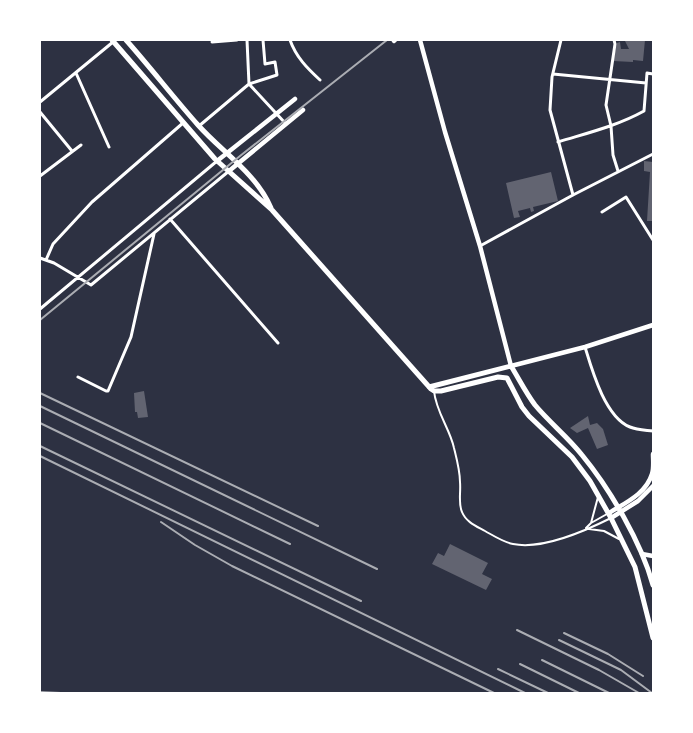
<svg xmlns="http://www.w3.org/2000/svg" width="693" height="733" font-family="Rubik,sans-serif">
<rect width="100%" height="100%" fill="#2d3142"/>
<path fill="#626471" d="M 645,40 L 643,61 L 633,60 L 633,62 L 613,61 L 617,43 L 620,42 L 621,49 L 629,49 L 625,41 Z
M 644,161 L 653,162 L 653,221 L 647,221 L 650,172 L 644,171 Z
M 551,172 L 558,201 L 533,207 L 534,211 L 531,212 L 530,208 L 518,211 L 520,217 L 514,218 L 506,183 Z
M 144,391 L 148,417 L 138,418 L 137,412 L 135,412 L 134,393 Z
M 588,416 L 590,425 L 597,423 L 603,429 L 608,445 L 597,449 L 588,428 L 577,433 L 570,428 Z
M 450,544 L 488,563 L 482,574 L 492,579 L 486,590 L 432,564 L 438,553 L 444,556 Z"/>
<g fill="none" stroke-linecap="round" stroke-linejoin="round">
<path stroke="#fff" stroke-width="2" d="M 434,391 C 436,412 450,429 454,448 C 457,460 460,471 460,482 C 461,492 458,503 462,512 C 466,522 476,526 485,531 C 494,536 503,542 513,544 C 542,550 585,531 611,518
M 591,523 L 598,497
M 586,528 L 591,523 L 607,514
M 589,529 L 604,531 L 619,539"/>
<path stroke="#fff" stroke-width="3" d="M 247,40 L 249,84 L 286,124
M 290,40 C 296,57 307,68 320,80
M 561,40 L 552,77 L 550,110 L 573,195
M 614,40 L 615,44 L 606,105 L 611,126 L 613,155 L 618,171
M 212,42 L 237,40
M 76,73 L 109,147
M 553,74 L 646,83
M 40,102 L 113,42
M 40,112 L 72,151
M 199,126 L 249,84 L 277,75 L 275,62 L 265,64 L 263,40
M 558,142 C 587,133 617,126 644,111 L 647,73 L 653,74
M 40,176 L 81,145
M 602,212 L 626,197 L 653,240
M 170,219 L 278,343
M 480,246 L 573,195 L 653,154
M 40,258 L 54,263 L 91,285 L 229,171
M 46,260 L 53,244 L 92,202 L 183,123
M 40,309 L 217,161
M 585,347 C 592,370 605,417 630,427 C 637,430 645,430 653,431
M 78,377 L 106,391 L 108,391 L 131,337 L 154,234"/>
<path stroke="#fff" stroke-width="4.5" d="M 420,40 L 445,132 L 480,246 L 511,366 L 585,347 L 653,325
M 394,41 L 395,40
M 217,161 L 295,99
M 229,171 L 303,110
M 609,513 C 625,503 646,494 652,474 C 654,468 653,460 653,454
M 611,518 L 638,501 L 653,486
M 642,554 L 653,556"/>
<path stroke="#fff" stroke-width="5" d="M 112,40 L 215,159 L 272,210 L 431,389 L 434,391 L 441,391 L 498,377 L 507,378 L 522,407 L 529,416 L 572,457 L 590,481 L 611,518 L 635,567 L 653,638
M 126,40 C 151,68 173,97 198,125 C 222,152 256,173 271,208
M 429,387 L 511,366 C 519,379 526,393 535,405 C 550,423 568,437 582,455 C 610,489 641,542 653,585"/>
<path stroke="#abadb3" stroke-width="2" d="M 40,320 L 240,156 L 387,40
M 40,393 L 318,526
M 40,406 L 377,569
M 40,423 L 290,544
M 40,446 L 361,601
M 40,456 L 525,693
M 161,522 L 195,545 L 232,566 L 494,693
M 517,630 L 599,670 L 639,693
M 564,633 L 608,654 L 643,676
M 559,640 L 621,670 L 652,693
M 542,660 L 609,693
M 520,664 L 579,693
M 498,669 L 548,693
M 40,692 L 61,693"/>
</g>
<rect width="693" height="733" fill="none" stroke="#ffffff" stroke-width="82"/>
</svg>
